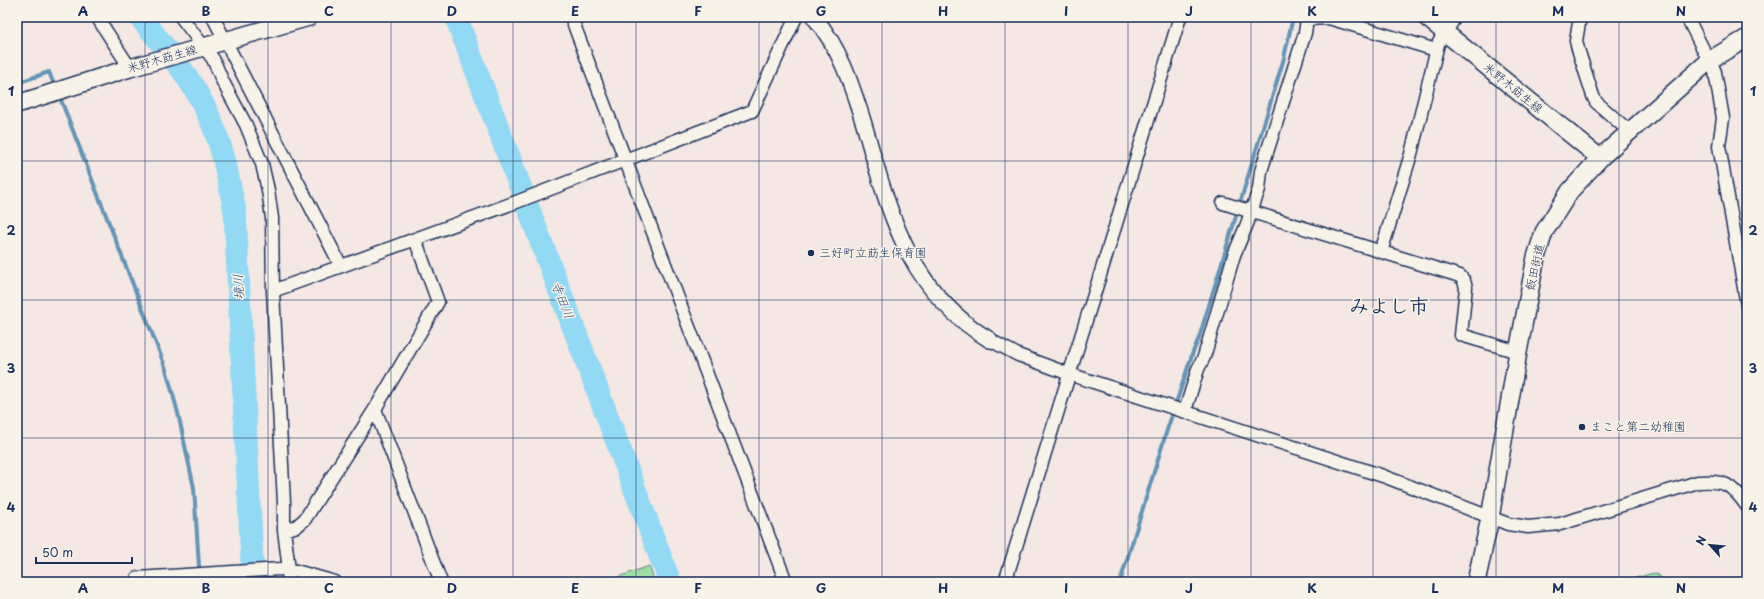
<svg xmlns="http://www.w3.org/2000/svg" width="1764" height="599" font-family="'Playpen Sans','Klee One',sans-serif">
<rect width="100%" height="100%" fill="#f4e7e4"/>
<filter id="ink" filterUnits="userSpaceOnUse"><feTurbulence type="fractalNoise" baseFrequency=".025" numOctaves="2"/><feDisplacementMap in="SourceGraphic" scale="8" xChannelSelector="R" yChannelSelector="G"/><feConvolveMatrix kernelMatrix="1 2 1 2 8 2 1 2 1" color-interpolation-filters="sRGB"/></filter>
<g filter="url(#ink)">
<path fill="#9fdea6" stroke="#5d8682" d="M 649,566 L 655,582 L 604,582 Z
M 1654,573 L 1668,582 L 1620,582 Z"/>
<g fill="none" stroke-linecap="round" stroke-linejoin="round">
<path stroke="#6295b8" stroke-width="4" d="M 17,83 L 49,72 L 55,87
M 59,95 L 166,369 L 178,413 L 194,488 L 200,582
M 1120,582 L 1167,430 L 1193,352 L 1199,338 L 1284,58 L 1293,17"/>
<path stroke="#92d9f4" stroke-width="23" d="M 140,17 C 165,48 192,78 208,114 C 223,145 228,179 235,211 L 253,582
M 456,17 L 670,582"/>
<defs>
<path id="minor" d="M 97,17 L 130,68
M 181,17 L 213,59 L 223,82 L 246,125 L 262,164 L 268,190 L 272,218 L 273,291 L 284,503 L 284,530 L 289,570 L 288,582
M 213,17 L 341,266
M 571,17 L 786,582
M 1580,17 L 1576,41 L 1578,49 L 1593,96 L 1596,102 L 1630,132
M 1687,17 L 1705,53 L 1710,60 L 1715,72 L 1723,118 L 1719,146 L 1747,305
M 1223,203 L 1460,276 L 1464,281 L 1466,287 L 1461,335 L 1518,352
M 1381,252 L 1411,154 L 1438,44 L 1444,33
M 273,291 L 519,201 L 752,111 L 796,17
M 990,340 L 1018,355 L 1069,374 L 1383,476 L 1508,524 L 1528,527 L 1560,524 L 1698,482 C 1725,480 1731,484 1747,506
M 375,409 L 441,582
M 1185,411 L 1198,369 L 1204,357 L 1234,255 L 1247,224 L 1259,189 L 1261,171 L 1305,33 L 1307,19 L 1329,18 L 1436,50
M 284,530 L 297,526 L 305,519 L 375,409 L 438,302 L 415,239
M 137,578 L 281,569 L 296,571 L 335,582
M 1005,582 L 1180,17"/>
<path id="tertiary" d="M 814,17 C 840,48 851,83 863,121 C 889,209 905,289 990,340
M 1444,33 L 1453,17"/>
<path id="secondary" d="M 1426,17 L 1600,158
M 17,104 L 130,68 L 309,17
M 1476,582 L 1490,518 L 1518,352 L 1536,257 L 1544,232 L 1570,191 L 1600,158 L 1710,60 L 1747,38"/>
</defs>
<use href="#minor" stroke="#1b2f5e" stroke-width="15"/>
<use href="#tertiary" stroke="#1b2f5e" stroke-width="18"/>
<use href="#secondary" stroke="#1b2f5e" stroke-width="20"/>
<use href="#minor" stroke="#f7f3e8" stroke-width="12"/>
<use href="#tertiary" stroke="#f7f3e8" stroke-width="15"/>
<use href="#secondary" stroke="#f7f3e8" stroke-width="17"/>
</g>
</g>
<path fill="none" stroke="#1b2f5e" stroke-width="1" stroke-opacity="0.55" d="M 145,17 L 145,582M 268,17 L 268,582M 391,17 L 391,582M 513,17 L 513,582M 636,17 L 636,582M 759,17 L 759,582M 882,17 L 882,582M 1005,17 L 1005,582M 1128,17 L 1128,582M 1251,17 L 1251,582M 1373,17 L 1373,582M 1496,17 L 1496,582M 1619,17 L 1619,582M 17,161 L 1747,161M 17,300 L 1747,300M 17,438 L 1747,438"/>
<g fill="#1b2f5e" stroke="#f7f3e8" stroke-width="1.5">
<circle cx="811" cy="253" r="4"/>
<circle cx="1582" cy="427" r="4"/>
</g>
<g text-anchor="middle" stroke-width="3" stroke-linejoin="round" paint-order="stroke">
<g font-size="12" fill="#1b2f5e" stroke="#f7f3e8">
<text transform="translate(162 59) rotate(-16)" y="4">米野木莇生線</text>
<text transform="translate(1513 88) rotate(39)" y="4">米野木莇生線</text>
<text transform="translate(1535 267) rotate(-77)" y="4">飯田街道</text>
</g>
<g font-size="12" fill="#1b2f5e" stroke="#f7f3e8" text-anchor="start">
<text x="819" y="257">三好町立莇生保育園</text>
<text x="1590" y="431">まこと第二幼稚園</text>
</g>
<g font-size="13" font-style="italic" fill="#33517c" stroke="#f7f3e8">
<text transform="translate(238 287) rotate(-93)" y="5">境川</text>
<text transform="translate(563 300) rotate(69)" y="5">寺田川</text>
</g>
<g font-size="20" font-weight="bold" fill="#1b2f5e" stroke="#f7f3e8">
<text x="1389" y="313">みよし市</text>
</g>
</g>
<rect width="1764" height="599" fill="none" stroke="#f7f3e8" stroke-width="44"/>
<g transform="translate(1710 545) rotate(297)" stroke="#f7f3e8" stroke-width="3" paint-order="stroke">
<path d="M0-3L7 15L0 10L-7 15Z" fill="#1b2f5e"/>
<text y="-6" font-size="11" font-weight="bold" text-anchor="middle" fill="#1b2f5e">N</text>
</g>
<path d="M36 557v6h96v-6" fill="none" stroke="#1b2f5e" stroke-width="2"/>
<text x="42" y="557" font-size="12" fill="#1b2f5e" stroke="#f7f3e8" stroke-width="3" paint-order="stroke">50 m</text>
<rect x="22" y="22" width="1720" height="555" fill="none" stroke="#1b2f5e" stroke-width="1.5"/>
<g font-size="13" text-anchor="middle" font-weight="bold" fill="#1b2f5e">
<text x="83" y="16">A</text>
<text x="206" y="16">B</text>
<text x="329" y="16">C</text>
<text x="452" y="16">D</text>
<text x="575" y="16">E</text>
<text x="698" y="16">F</text>
<text x="821" y="16">G</text>
<text x="943" y="16">H</text>
<text x="1066" y="16">I</text>
<text x="1189" y="16">J</text>
<text x="1312" y="16">K</text>
<text x="1435" y="16">L</text>
<text x="1558" y="16">M</text>
<text x="1681" y="16">N</text>
<text x="11" y="96">1</text>
<text x="1753" y="96">1</text>
<text x="11" y="235">2</text>
<text x="1753" y="235">2</text>
<text x="11" y="373">3</text>
<text x="1753" y="373">3</text>
<text x="11" y="512">4</text>
<text x="1753" y="512">4</text>
<text x="83" y="593">A</text>
<text x="206" y="593">B</text>
<text x="329" y="593">C</text>
<text x="452" y="593">D</text>
<text x="575" y="593">E</text>
<text x="698" y="593">F</text>
<text x="821" y="593">G</text>
<text x="943" y="593">H</text>
<text x="1066" y="593">I</text>
<text x="1189" y="593">J</text>
<text x="1312" y="593">K</text>
<text x="1435" y="593">L</text>
<text x="1558" y="593">M</text>
<text x="1681" y="593">N</text>
</g>
</svg>
